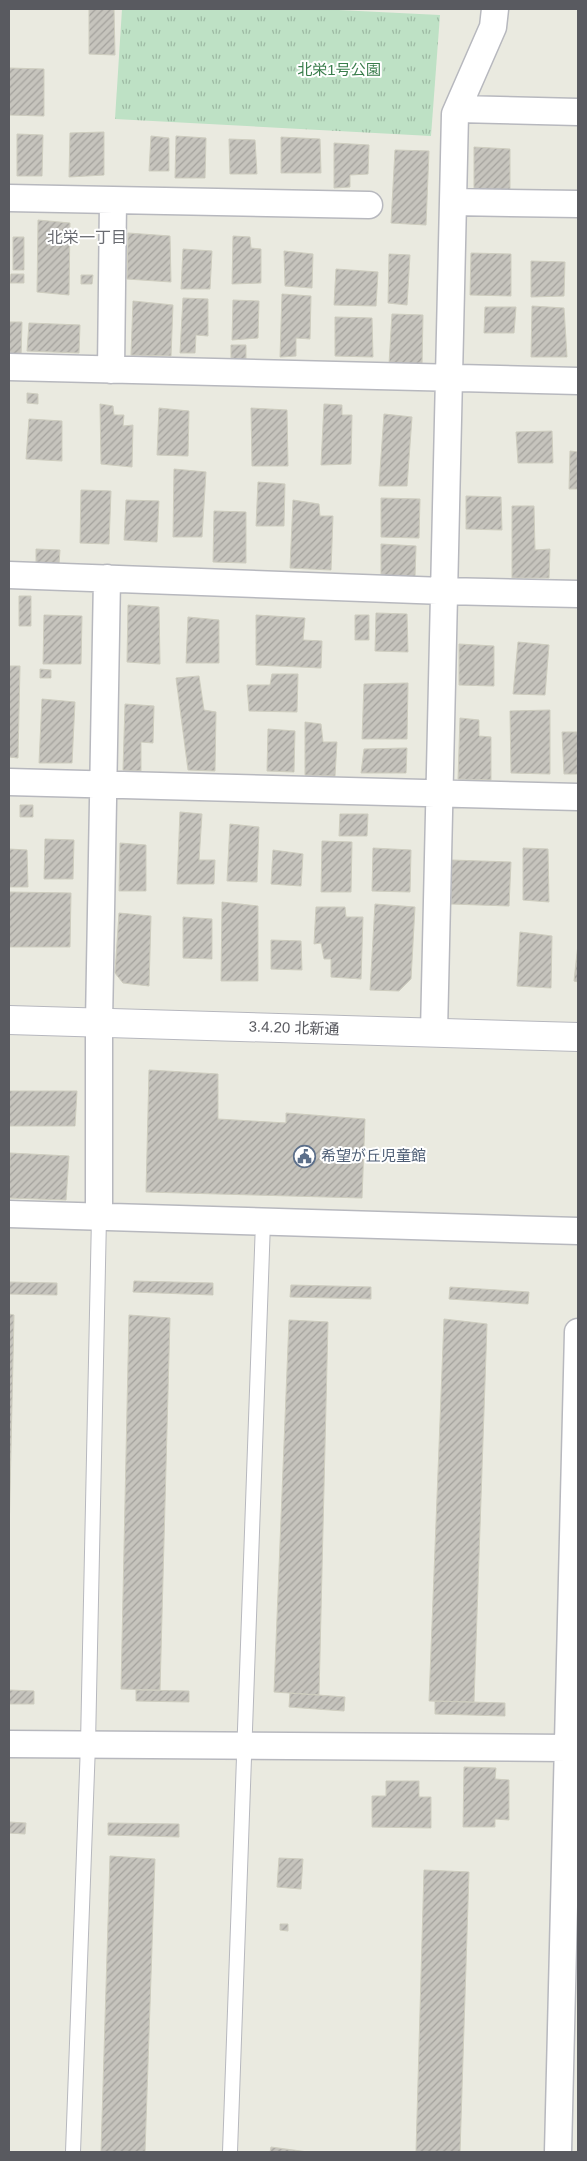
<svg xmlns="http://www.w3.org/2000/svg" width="587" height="2161" font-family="Arial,'Noto Sans JP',sans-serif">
<defs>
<pattern id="park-tufts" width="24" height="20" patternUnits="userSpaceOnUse" patternTransform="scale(1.25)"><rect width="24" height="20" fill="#bee1c5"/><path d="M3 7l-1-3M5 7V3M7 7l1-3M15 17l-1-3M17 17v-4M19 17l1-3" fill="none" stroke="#9db9a3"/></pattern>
<pattern id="building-hatch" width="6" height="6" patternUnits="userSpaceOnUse" patternTransform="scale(1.25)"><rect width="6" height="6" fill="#c6c4bd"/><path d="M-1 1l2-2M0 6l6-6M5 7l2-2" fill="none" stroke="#a4a29d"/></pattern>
</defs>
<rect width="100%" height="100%" fill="#eaeae0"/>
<path fill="url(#park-tufts)" d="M 122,9 L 318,9 L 440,15 L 431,136 L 115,119 Z"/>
<path fill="url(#building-hatch)" stroke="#cecdbf" d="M 89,9 L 114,9 L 115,55 L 89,54 Z
M 9,68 L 44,69 L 44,116 L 9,115 Z
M 104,132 L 104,175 L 69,177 L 70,133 Z
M 17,134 L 43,135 L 42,176 L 17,176 Z
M 151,136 L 169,138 L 169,171 L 149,171 Z
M 176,136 L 206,138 L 205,178 L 175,178 Z
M 281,137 L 320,139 L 321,173 L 281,173 Z
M 229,139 L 255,140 L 257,174 L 230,174 Z
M 334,143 L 369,145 L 368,174 L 350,175 L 350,187 L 334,188 Z
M 474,147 L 510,149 L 510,190 L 474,189 Z
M 395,150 L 429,151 L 426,225 L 391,223 Z
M 38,220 L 70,223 L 69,295 L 37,292 Z
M 128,233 L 170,236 L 171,282 L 127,279 Z
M 233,236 L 250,237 L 251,248 L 261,249 L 261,283 L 232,284 Z
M 13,237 L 24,237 L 24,270 L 13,270 Z
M 183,249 L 212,251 L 210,289 L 181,289 Z
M 284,251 L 313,254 L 312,288 L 285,286 Z
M 471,253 L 511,254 L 511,296 L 470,295 Z
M 389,254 L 410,255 L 407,305 L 388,303 Z
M 531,261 L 565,262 L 564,296 L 531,297 Z
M 336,269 L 378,272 L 376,306 L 334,305 Z
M 11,274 L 24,274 L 24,283 L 10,283 Z
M 81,275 L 93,275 L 92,284 L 81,284 Z
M 282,294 L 311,296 L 310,339 L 296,338 L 296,356 L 280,357 Z
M 183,298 L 208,299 L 208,336 L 196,335 L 195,353 L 180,353 Z
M 233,300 L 259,301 L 258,338 L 232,340 Z
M 133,301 L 173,305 L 171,356 L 131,355 Z
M 532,306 L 564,308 L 567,357 L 531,357 Z
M 485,307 L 516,307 L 514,333 L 484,333 Z
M 392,314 L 423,315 L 422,366 L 389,364 Z
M 335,317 L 372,318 L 373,357 L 335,356 Z
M 9,322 L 22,322 L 21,357 L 9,356 Z
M 29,323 L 80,325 L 79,353 L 27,351 Z
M 231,345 L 246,345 L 246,363 L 231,363 Z
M 27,393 L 38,394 L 38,404 L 27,403 Z
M 100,404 L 113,406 L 114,415 L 124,415 L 123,426 L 133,425 L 132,467 L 101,464 Z
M 324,404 L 342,405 L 342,415 L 352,415 L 351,464 L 321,465 Z
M 159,408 L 189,411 L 188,456 L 157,455 Z
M 251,408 L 287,410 L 288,466 L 252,466 Z
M 384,414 L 412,417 L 407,486 L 379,486 Z
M 29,419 L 62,421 L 62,461 L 26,459 Z
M 552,431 L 553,463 L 518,463 L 516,432 Z
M 570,451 L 578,452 L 578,489 L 569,489 Z
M 174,469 L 206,472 L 202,537 L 173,537 Z
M 258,482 L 285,484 L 284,526 L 256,526 Z
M 81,490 L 111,491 L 109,544 L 80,543 Z
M 466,496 L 501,497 L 502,530 L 466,529 Z
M 381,498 L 420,499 L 419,538 L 381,537 Z
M 126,500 L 159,501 L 157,542 L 124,540 Z
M 293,500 L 319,504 L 320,516 L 333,516 L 331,570 L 290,568 Z
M 512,506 L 534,506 L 535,550 L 550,549 L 549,578 L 512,578 Z
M 214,511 L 246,512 L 246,563 L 213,562 Z
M 381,544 L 416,546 L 415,577 L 381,575 Z
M 36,549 L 60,550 L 59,564 L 36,564 Z
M 19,596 L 31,596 L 31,626 L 19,626 Z
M 128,605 L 159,607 L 160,664 L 127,662 Z
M 376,613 L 407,614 L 408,652 L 375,651 Z
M 44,615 L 82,616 L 81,664 L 43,664 Z
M 256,615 L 305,618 L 303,640 L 322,641 L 321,668 L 256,665 Z
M 355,615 L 369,615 L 369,640 L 355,640 Z
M 188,617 L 219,620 L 219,663 L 186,663 Z
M 518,642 L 549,645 L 545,695 L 513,694 Z
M 459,644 L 494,646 L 494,686 L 459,685 Z
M 9,666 L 20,666 L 18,758 L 9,757 Z
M 40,669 L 51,670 L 51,678 L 40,678 Z
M 272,674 L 298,674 L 297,712 L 249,711 L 247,685 L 270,685 Z
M 199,676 L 204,710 L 216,712 L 215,771 L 188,770 L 176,678 Z
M 408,683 L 407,739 L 362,739 L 364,684 Z
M 42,699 L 75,702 L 72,763 L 39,763 Z
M 125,704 L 154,706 L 153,743 L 141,742 L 141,771 L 123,770 Z
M 550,710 L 550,774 L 511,773 L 510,711 Z
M 460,718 L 479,720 L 479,736 L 491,737 L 491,780 L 458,779 Z
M 305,722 L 321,724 L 323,742 L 337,742 L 335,776 L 305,775 Z
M 268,729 L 295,731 L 294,772 L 267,771 Z
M 562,732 L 578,732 L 578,774 L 564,774 Z
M 407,748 L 406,773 L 361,773 L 364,749 Z
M 20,805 L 33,805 L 33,817 L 20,817 Z
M 180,812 L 202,814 L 199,860 L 215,860 L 214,884 L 177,884 Z
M 340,814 L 368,814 L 367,836 L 339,836 Z
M 230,824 L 259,827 L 257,882 L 227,881 Z
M 45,839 L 74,840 L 73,879 L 44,879 Z
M 322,841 L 352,842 L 351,892 L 321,892 Z
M 120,843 L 146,845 L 146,891 L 119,891 Z
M 373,848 L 411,850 L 410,892 L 372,891 Z
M 523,848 L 548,849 L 549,902 L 523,900 Z
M 9,849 L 27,850 L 28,887 L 9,887 Z
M 273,850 L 303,854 L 301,886 L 271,884 Z
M 452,860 L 511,862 L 509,906 L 451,904 Z
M 9,892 L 71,893 L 70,947 L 9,947 Z
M 222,902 L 258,906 L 258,981 L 221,981 Z
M 375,904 L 415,907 L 411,979 L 399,991 L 370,990 Z
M 316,907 L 345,907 L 346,917 L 363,917 L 361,979 L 331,977 L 331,959 L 324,959 L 321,943 L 314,944 Z
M 119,913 L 151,916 L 149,986 L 123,983 L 115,973 Z
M 183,917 L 212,919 L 212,959 L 183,958 Z
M 520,932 L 552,936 L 551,988 L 517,986 Z
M 271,940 L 301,941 L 302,970 L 271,969 Z
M 578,944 L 578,982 L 574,981 Z
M 149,1070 L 218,1074 L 218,1119 L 286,1123 L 286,1113 L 365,1119 L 362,1198 L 146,1192 Z
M 9,1091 L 77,1091 L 75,1126 L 9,1126 Z
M 10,1153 L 69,1156 L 66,1200 L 9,1198 Z
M 134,1281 L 213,1283 L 213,1295 L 133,1292 Z
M 9,1282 L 57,1283 L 57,1295 L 9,1294 Z
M 291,1285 L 371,1287 L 371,1299 L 290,1297 Z
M 450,1287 L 529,1292 L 528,1304 L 449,1299 Z
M 9,1314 L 14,1315 L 9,1538 Z
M 129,1315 L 170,1318 L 160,1690 L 121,1689 Z
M 444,1319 L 487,1324 L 474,1702 L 429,1701 Z
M 289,1320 L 328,1322 L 319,1695 L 274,1692 Z
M 9,1690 L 34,1691 L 34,1704 L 9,1704 Z
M 136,1690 L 189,1691 L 189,1702 L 136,1701 Z
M 290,1693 L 345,1697 L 344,1711 L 289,1707 Z
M 435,1701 L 505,1703 L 505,1716 L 435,1714 Z
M 464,1767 L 496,1768 L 495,1779 L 509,1780 L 509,1820 L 495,1819 L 495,1827 L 463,1827 Z
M 386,1781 L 419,1781 L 419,1797 L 431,1797 L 431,1828 L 372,1827 L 372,1796 L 386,1796 Z
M 9,1822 L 26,1823 L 25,1834 L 9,1833 Z
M 108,1823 L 179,1824 L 179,1837 L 108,1835 Z
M 110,1856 L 155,1859 L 145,2152 L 101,2152 Z
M 279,1858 L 303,1859 L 301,1889 L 277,1887 Z
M 424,1870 L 469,1872 L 460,2152 L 416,2152 Z
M 280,1924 L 288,1924 L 288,1931 L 280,1930 Z
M 271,2147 L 308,2152 L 270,2152 Z"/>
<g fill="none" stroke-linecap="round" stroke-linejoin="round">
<defs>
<path id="lane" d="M 73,2152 L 88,1744 L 99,1217
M 230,2152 L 263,1222"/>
<path id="street" d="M 458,109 L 578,112
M 9,198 L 369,205
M 453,202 L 578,204
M 9,367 L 578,381
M 111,370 L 113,201
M 9,575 L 444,591 L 578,594
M 9,782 L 578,797
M 434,1032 L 455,114 L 493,27 L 495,9
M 9,1214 L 578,1231
M 99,1217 L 99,1023 L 107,578
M 9,1744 L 567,1748
M 558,2152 L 578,1332"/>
<path id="secondary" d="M 9,1020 L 578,1037"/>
</defs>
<use href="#lane" stroke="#b7b8be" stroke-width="16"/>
<use href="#street" stroke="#b7b8be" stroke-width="29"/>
<use href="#secondary" stroke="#b6b7be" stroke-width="30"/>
<use href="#lane" stroke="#fff" stroke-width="14"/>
<use href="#street" stroke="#fff" stroke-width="26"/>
<use href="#secondary" stroke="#fff" stroke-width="28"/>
</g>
<defs>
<symbol id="civic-ring" viewBox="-11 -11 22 22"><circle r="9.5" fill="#fff" stroke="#5c6f8a" stroke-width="1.5"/><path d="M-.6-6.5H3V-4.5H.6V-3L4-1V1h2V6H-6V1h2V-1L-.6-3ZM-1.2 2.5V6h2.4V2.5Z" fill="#5c6f8a"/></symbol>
</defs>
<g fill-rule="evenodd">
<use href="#civic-ring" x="292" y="1144" width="25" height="25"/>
</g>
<g text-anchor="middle" stroke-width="4" stroke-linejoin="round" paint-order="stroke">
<g font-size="15" fill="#3a7d4c" stroke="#fff">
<text x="339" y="75">北栄1号公園</text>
</g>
<g font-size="15" fill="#595a60" stroke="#fff">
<text transform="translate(294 1028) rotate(2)" y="5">3.4.20 北新通</text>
</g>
<g font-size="15" fill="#4e5e75" stroke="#fff" text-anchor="start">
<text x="321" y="1161">希望が丘児童館</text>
</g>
<g font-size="16" fill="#6a6c72" stroke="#fff">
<text x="87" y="243">北栄一丁目</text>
</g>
</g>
<rect width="587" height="2161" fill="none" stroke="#595a60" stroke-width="20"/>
</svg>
